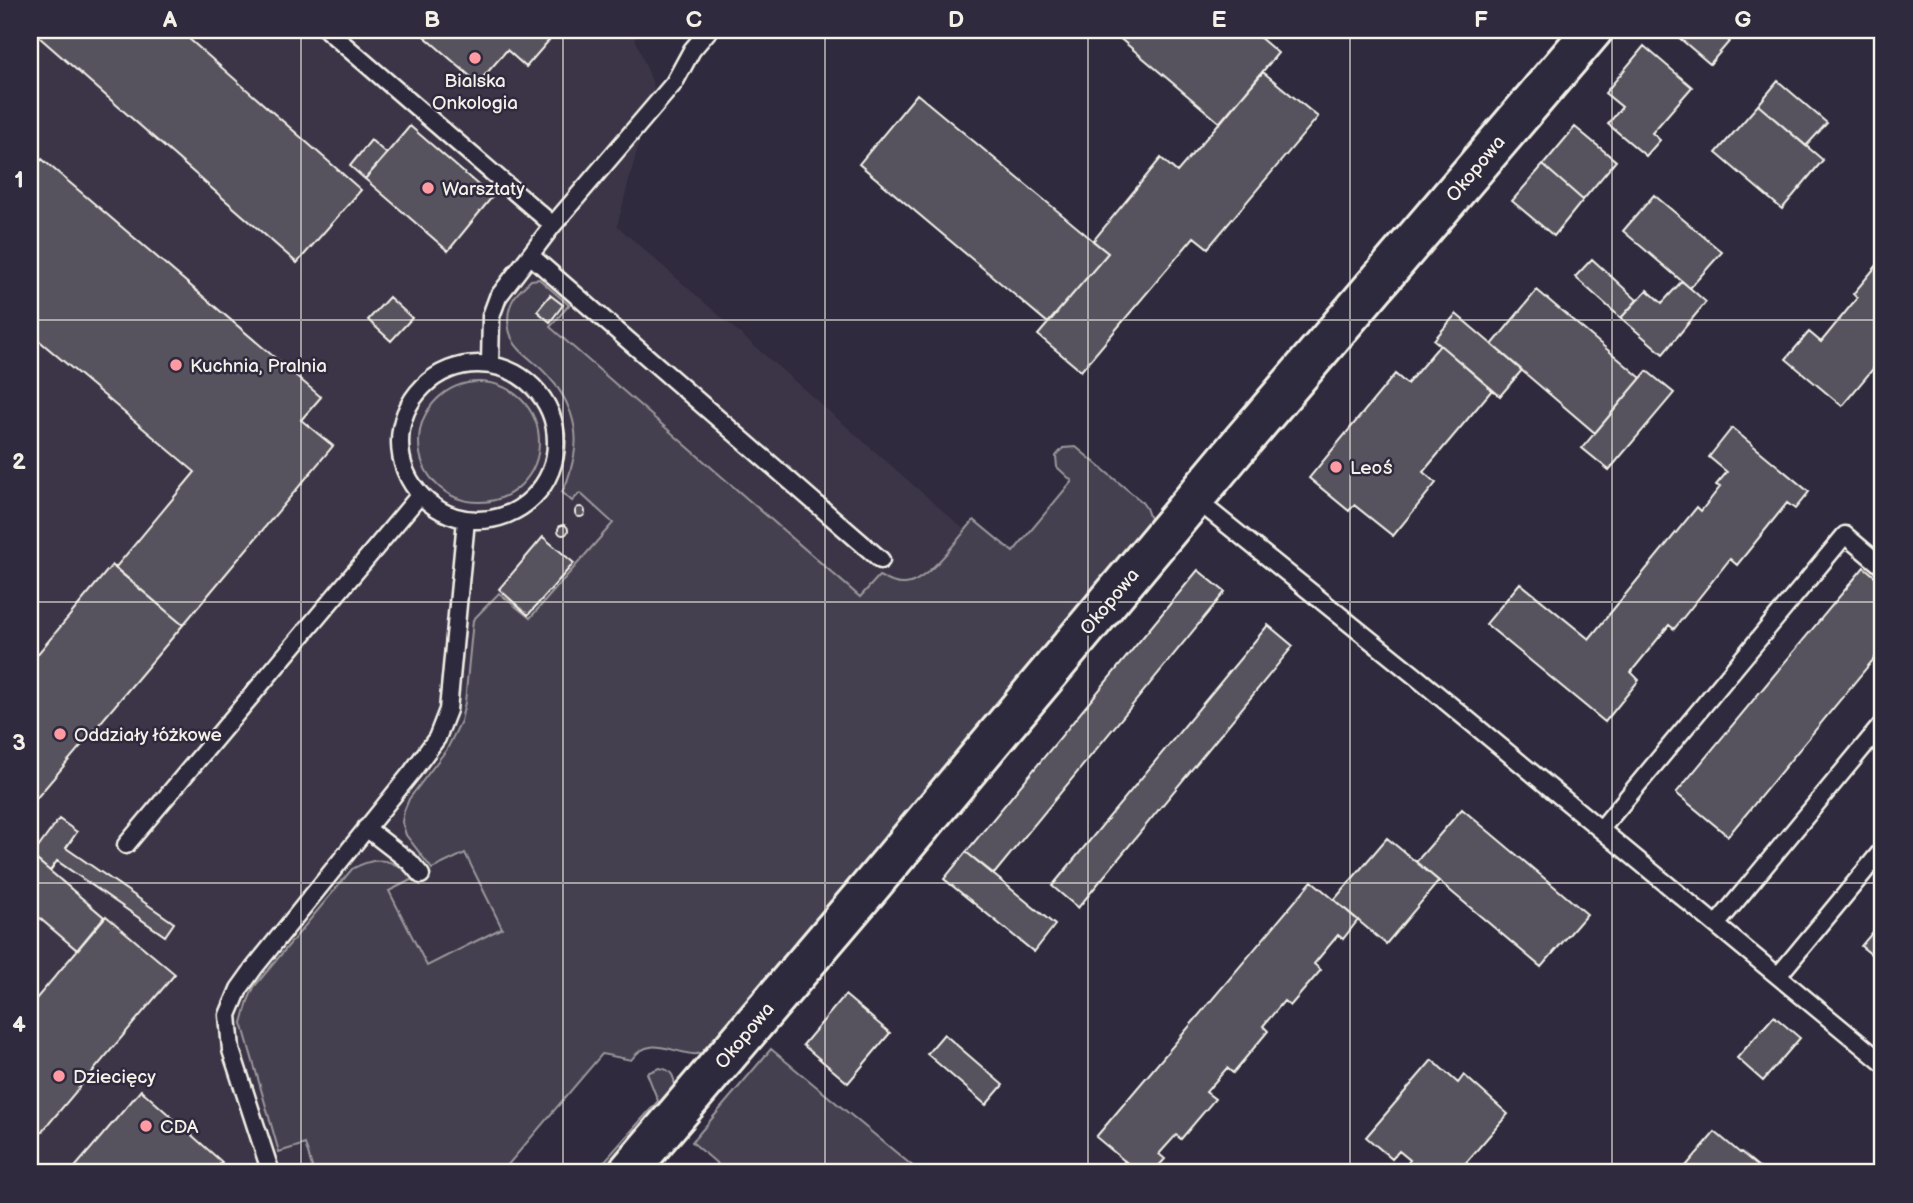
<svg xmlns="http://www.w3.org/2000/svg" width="1913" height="1203" font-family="'Balsamiq Sans',sans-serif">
<rect width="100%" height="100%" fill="#2f2a3d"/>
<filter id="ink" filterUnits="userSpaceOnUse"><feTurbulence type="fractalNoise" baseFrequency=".0143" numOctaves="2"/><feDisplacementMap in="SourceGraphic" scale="14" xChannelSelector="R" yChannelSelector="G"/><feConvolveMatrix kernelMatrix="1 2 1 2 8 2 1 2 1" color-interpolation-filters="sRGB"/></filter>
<g filter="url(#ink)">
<path fill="#3b3647" d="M 30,30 L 632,30 L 654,87 L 617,226 L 982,545 L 441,1173 L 30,1173 Z"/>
<path fill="#454050" stroke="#9c989c" stroke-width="2" d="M 539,279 L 569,305 L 550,327 L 860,597 L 879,576 C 888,580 895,585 905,584 C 927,583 959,537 974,520 L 1013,552 L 1072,481 L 1057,467 L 1056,456 L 1063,448 L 1076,447 L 1141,501 L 1146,508 L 1150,519 L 1141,538 L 709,1050 C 703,1052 698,1055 693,1054 C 670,1052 649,1035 631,1060 L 602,1054 L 501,1173 L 314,1173 L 305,1144 L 279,1152 L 242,1023 L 248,1001 L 254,987 L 352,869 C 377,855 394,858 413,879 L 389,891 L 427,966 L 502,928 L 465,853 L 432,869 L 406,835 L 402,822 L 404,811 L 409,799 L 447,749 L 461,721 L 465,702 L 473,620 L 499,593 L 530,618 L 613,523 L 580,493 L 572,501 L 562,492 C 569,481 571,468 574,456 C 580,427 568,397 548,376 C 540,366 529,359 520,350 C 506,336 504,311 516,295 C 520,290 526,285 531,280 Z
M419 442a60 60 0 1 1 120 0a60 60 0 1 1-120 0Z
M 771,1049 L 921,1173 L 728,1173 L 692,1142 Z
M 659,1068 C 672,1069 676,1078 674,1090 L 604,1173 L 594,1173 L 658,1101 L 647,1073 Z"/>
<path fill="#56525f" stroke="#f4f1e8" stroke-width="2" d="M 31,30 L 179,30 L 361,190 L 297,263 Z
M 417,30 L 558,30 L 526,67 L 507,50 L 478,83 Z
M 1110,30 L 1251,30 L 1278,53 L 1220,123 Z
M 1670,30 L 1739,30 L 1710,64 Z
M 1644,46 L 1692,87 L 1652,133 L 1660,140 L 1646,156 L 1608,124 L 1622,107 L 1605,93 Z
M 1263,72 L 1318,117 L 1208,248 L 1194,237 L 1081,371 L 1038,335 L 1108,253 L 1093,241 L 1161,158 L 1177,172 Z
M 1778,81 L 1827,123 L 1806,146 L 1758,105 Z
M 917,94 L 1108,253 L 1048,323 L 859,164 Z
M 1758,105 L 1823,160 L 1782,209 L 1716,153 Z
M 410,126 L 492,197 L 448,251 L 365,179 Z
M 1575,127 L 1616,161 L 1583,200 L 1543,165 Z
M 371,140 L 387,154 L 365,179 L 350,166 Z
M 42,159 L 321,397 L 301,420 L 333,446 L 183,625 L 115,568 L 195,472 L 30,333 L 30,174 Z
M 1543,165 L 1583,200 L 1554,236 L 1512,201 Z
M 1654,195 L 1722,252 L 1690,288 L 1623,231 Z
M 1883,258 L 1883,357 L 1842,406 L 1786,359 L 1809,332 L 1821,342 L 1857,298 L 1853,294 Z
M 1592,259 L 1637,300 L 1621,318 L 1575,277 Z
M 1682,281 L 1706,302 L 1663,354 L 1621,318 L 1647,290 L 1662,303 Z
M 1537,290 L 1641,378 L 1595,433 L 1492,345 Z
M 550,295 L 563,305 L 550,322 L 537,311 Z
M 389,297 L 412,318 L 391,341 L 368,320 Z
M 1456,314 L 1522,370 L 1500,396 L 1434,340 Z
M 1440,345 L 1492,390 L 1423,472 L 1436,483 L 1393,536 L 1354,505 L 1349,511 L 1309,478 L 1395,374 L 1407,384 Z
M 1647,371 L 1674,393 L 1609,470 L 1582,448 Z
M 1732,428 L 1809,492 L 1795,509 L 1787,503 L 1737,565 L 1730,559 L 1674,629 L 1669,625 L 1631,672 L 1639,680 L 1605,722 L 1486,624 L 1520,583 L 1589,639 L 1697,507 L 1701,511 L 1720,487 L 1716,485 L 1727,472 L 1709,457 Z
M575 512a5 5 0 1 1 10 0a5 5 0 1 1-10 0Z
M558 530a5 5 0 1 1 10 0a5 5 0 1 1-10 0Z
M 543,537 L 574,563 L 528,615 L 499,589 Z
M 112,565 L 183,625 L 30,806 L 30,663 Z
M 1864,567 L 1883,583 L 1883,648 L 1728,836 L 1676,793 Z
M 1198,570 L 1225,592 L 994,874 L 966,852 Z
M 1268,625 L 1293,646 L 1078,908 L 1052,886 Z
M 1462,809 L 1587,914 L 1541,967 L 1416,862 Z
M 59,819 L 77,832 L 66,848 L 174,923 L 165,936 L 57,861 L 50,871 L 32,856 Z
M 1387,838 L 1439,881 L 1386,944 L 1334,900 Z
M 966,852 L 1055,925 L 1034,952 L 944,879 Z
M 30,854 L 104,917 L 77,950 L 30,910 Z
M 1312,881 L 1358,920 L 1343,939 L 1338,935 L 1314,964 L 1321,970 L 1290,1006 L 1284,1001 L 1263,1026 L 1268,1031 L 1233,1073 L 1227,1068 L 1206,1092 L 1215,1099 L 1181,1139 L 1176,1135 L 1159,1154 L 1165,1159 L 1152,1173 L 1139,1173 L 1096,1137 Z
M 106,916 L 175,974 L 30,1146 L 30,1006 Z
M 1883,920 L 1883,964 L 1861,946 Z
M 845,995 L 890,1033 L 848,1083 L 803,1045 Z
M 1774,1016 L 1800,1038 L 1763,1081 L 1737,1058 Z
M 944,1034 L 1003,1085 L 986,1105 L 927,1054 Z
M 1432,1060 L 1458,1083 L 1464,1075 L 1508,1114 L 1457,1173 L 1407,1173 L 1403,1169 L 1410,1160 L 1399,1151 L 1392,1159 L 1366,1137 Z
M 141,1090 L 222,1162 L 213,1173 L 70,1173 Z
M 1715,1132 L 1740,1153 L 1741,1152 L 1766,1173 L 1680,1173 Z
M 1125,1161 L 1139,1173 L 1115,1173 Z"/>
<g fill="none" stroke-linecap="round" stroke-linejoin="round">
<defs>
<path id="lane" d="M 327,30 L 553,225
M 531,256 L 881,560
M400 442a78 78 0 1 1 156 0a78 78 0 1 1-156 0Z
M 490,364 L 491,316 L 498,297 L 553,225 L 674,83 L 692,50 L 709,30
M 1194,498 L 1415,676 L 1883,1063
M 366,828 L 410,862 L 421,875
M 1601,829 L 1845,535 L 1883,567
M 126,845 L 419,496
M 1716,925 L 1883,723
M 1778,976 L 1883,849
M 271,1173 L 231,1050 L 228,1015 L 239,989 L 254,968 L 412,772 L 437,738 L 448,710 L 466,520"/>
<path id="secondary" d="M 627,1173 L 870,887 L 1239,445 L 1593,30"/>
</defs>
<use href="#lane" stroke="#f4f1e8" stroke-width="21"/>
<use href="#secondary" stroke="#f4f1e8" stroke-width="44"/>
<use href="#lane" stroke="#2f2a3d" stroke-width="16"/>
<use href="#secondary" stroke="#2f2a3d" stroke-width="38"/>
</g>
</g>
<path fill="none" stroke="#f4f1e8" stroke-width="2" stroke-opacity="0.55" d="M 301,30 L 301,1173M 563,30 L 563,1173M 825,30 L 825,1173M 1088,30 L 1088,1173M 1350,30 L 1350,1173M 1612,30 L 1612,1173M 30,320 L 1883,320M 30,602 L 1883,602M 30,883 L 1883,883"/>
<g fill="#ff9aa2" stroke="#2f2a3d" stroke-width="2.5">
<circle cx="475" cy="58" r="7"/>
<circle cx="428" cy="188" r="7"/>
<circle cx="176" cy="365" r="7"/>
<circle cx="1336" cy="467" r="7"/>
<circle cx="60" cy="734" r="7"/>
<circle cx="59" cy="1076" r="7"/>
<circle cx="146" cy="1126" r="7"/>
</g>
<g text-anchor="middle" stroke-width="5" stroke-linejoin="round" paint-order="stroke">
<g font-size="19" fill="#f4f1e8" stroke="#2f2a3d" text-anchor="start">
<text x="475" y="87" text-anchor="middle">Bialska<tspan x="475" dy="22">Onkologia</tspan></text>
<text x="442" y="195">Warsztaty</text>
<text x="190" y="372">Kuchnia, Pralnia</text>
<text x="1350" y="474">Leoś</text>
<text x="74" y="741">Oddziały łóżkowe</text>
<text x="73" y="1083">Dziecięcy</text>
<text x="160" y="1133">CDA</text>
</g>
<g font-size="19" fill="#f4f1e8" stroke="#2f2a3d">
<text transform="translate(1475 168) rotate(-50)" y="7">Okopowa</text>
<text transform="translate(1109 601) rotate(-50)" y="7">Okopowa</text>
<text transform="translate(744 1035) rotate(-50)" y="7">Okopowa</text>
</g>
</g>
<rect width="1913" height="1203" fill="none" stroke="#2f2a3d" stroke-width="77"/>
<rect x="38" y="38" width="1836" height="1126" fill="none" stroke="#f4f1e8" stroke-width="2.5"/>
<g font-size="23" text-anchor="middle" font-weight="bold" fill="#f4f1e8">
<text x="170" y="27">A</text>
<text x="432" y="27">B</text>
<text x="694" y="27">C</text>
<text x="956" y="27">D</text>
<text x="1219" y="27">E</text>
<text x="1481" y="27">F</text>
<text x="1743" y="27">G</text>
<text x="19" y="187">1</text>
<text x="19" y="469">2</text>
<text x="19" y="750">3</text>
<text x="19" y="1032">4</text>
</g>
</svg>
